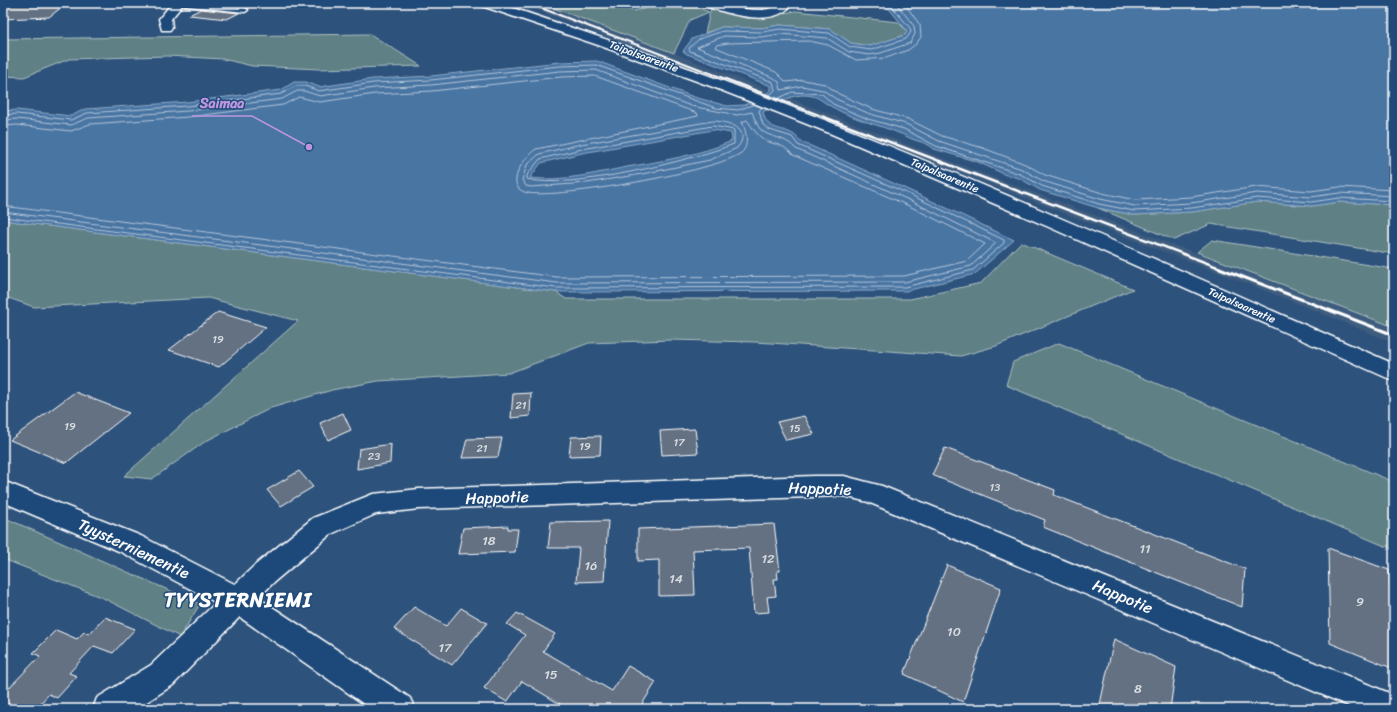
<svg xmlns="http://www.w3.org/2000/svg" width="1397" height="712" font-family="Sriracha,sans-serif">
<rect width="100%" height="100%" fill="#2d527c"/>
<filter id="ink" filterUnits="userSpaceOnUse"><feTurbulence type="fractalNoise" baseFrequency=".025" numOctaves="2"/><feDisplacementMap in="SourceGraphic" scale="8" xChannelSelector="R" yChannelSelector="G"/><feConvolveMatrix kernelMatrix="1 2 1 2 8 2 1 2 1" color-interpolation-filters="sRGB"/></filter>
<g filter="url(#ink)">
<path fill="#3e5b7e" d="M 519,3 L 540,3 L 674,53 L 953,162 L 1394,327 L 1394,343 L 1276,295 Z"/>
<path fill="#5f8185" stroke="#afc0c2" d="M 540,3 L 619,3 L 633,11 L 673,3 L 687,3 L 709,12 L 690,20 L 674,53 Z
M 711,8 L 766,16 L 796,11 L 898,22 L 907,31 L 905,35 L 870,46 L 851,43 L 830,29 L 818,28 L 780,25 L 762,28 L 722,27 L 705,33 Z
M 370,34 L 421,66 L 320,69 L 252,66 L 223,59 L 167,56 L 69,59 L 24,77 L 3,76 L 3,39 Z
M 1257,202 L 1312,206 L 1339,202 L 1394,205 L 1394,254 L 1211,224 L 1174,240 L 1098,208 L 1134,215 L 1192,212 Z
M 3,220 L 556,292 L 566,299 L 910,299 L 981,283 L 1021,242 L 1133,289 L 996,346 L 961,356 L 756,342 L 670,340 L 589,343 L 509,373 L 378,381 L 332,390 L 271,408 L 206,441 L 152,479 L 124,476 L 298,321 L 208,298 L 34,307 L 3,296 Z
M 1212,240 L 1394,269 L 1394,327 L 1197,252 Z
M 1059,343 L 1394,482 L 1394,550 L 1006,385 L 1013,362 Z
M 3,517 L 200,604 L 180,637 L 103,598 L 3,559 Z"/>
<path fill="#4874a3" stroke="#91acc8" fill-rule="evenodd" d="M 882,3 L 1394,3 L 1394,205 L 1339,202 L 1312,206 L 1257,202 L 1192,212 L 1134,215 L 1098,208 L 1040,190 L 1019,178 L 1006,175 L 978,162 L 934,149 C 928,143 920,142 912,139 C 887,126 858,122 832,107 C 819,100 819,95 802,95 C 787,96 775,105 763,112 C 767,135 789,124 800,141 L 915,193 L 1014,240 L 975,274 L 906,291 L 556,292 L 3,220 L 3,111 L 17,110 L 71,116 L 85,109 L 187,102 L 281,90 L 294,82 L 306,82 L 319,87 L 373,79 L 431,76 L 560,62 L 597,61 L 694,97 L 727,106 L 744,105 L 762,97 L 771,90 L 771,86 L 687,54 L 683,51 L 692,39 L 722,27 L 762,28 L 780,25 L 830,29 L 851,43 L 870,46 L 905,35 L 907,31 L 891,11 ZM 713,130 L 731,133 L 732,141 C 699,155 662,161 627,167 C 597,173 561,182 530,178 L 541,163 L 582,153 Z"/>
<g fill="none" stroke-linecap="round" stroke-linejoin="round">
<path stroke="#b6c7da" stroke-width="1" d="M 896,3 L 914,26 L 915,34 L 910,43 L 881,53 L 869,55 L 849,52 L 827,38 L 780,34 L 762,37 L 724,36 L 697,47 L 774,78 L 779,82 L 781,90 L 802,86 L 823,90 L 836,99 L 870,114 L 906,124 L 939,141 L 1022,169 L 1043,181 L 1100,199 L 1135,206 L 1191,203 L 1257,193 L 1311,197 L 1339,193 L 1394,196
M 904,3 L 920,25 L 921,37 L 916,44 L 908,50 L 886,58 L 856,60 L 828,45 L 809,41 L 728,43 L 716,45 L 715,47 L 776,72 L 786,82 L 803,80 L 825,84 L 839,94 L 872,109 L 908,119 L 942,136 L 983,148 L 1025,164 L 1045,175 L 1102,193 L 1135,200 L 1191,197 L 1256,187 L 1311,191 L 1339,187 L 1394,190
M 768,97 L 775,90 L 773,82 L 690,51 L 689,48 L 699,39 L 723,31 L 762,32 L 780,29 L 829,33 L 850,47 L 871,50 L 906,39 L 911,32 L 910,28 L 889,3
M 775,100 L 792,92 L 822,94 L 833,104 L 868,119 L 904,129 L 936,146 L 1020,174 L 1042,186 L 1099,204 L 1134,211 L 1192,208 L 1257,198 L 1311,202 L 1339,198 L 1394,201
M 3,115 L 17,114 L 71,120 L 87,113 L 187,106 L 281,94 L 296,86 L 305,86 L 319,91 L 373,83 L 431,80 L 560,66 L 596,65 L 716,108 L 738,110 L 755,104
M 3,120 L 17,119 L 71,125 L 88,118 L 188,111 L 282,99 L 297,91 L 304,91 L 320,96 L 374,88 L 431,85 L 560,71 L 596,70 L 691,106 L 737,115 L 752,112 C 754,117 757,125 760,129 C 770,139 784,135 796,149 L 911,201 L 996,243 L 971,266 L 905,282 L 557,283 L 3,212
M 713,121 C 728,121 753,129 737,148 L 710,160 L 642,174 L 587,183 L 531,187 L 526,186 L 522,180 L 527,165 L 539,154 L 581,144 Z
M 3,126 L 17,125 L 71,131 L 90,124 L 188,117 L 283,105 L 299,97 L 320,102 L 375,94 L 432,91 L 561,77 L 595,76 L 697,113 L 698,116 L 536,149 C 524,157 502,188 528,193 C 558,199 717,171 741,153 C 750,146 746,131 742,122 L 747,120 C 752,127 756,134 763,139 C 776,147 780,141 793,155 L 909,206 L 985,244 L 967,261 L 904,276 L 557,277 L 3,206
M 713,126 L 734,130 L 734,144 C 693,160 567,191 527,179 L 527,175 L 540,159 L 582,149 Z
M 3,217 L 556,288 L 905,287 L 973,270 L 1004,243 L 1004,240 L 913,196 L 798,145 L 792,137 L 770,130 L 763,125 L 759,111 L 762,107"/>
</g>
<path fill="#647183" stroke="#fff" d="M 67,3 L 49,17 L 3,19 L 3,5 Z
M 212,3 L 257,3 L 248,8 Z
M 201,9 L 239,13 L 227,19 L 189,15 Z
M 218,312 L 266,327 L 219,367 L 169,350 Z
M 75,392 L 129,413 L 66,463 L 10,440 Z
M 531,393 L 530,416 L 511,418 L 513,394 Z
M 343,413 L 351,430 L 328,440 L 320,423 Z
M 804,416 L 814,434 L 786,440 L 777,422 Z
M 695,429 L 698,453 L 662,455 L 660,431 Z
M 601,436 L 600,455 L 569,456 L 571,437 Z
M 502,438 L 498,457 L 462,458 L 467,439 Z
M 391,444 L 390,463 L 357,469 L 359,449 Z
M 945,448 L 1055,490 L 1054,495 L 1245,569 L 1242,607 L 1043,527 L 1045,520 L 932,475 Z
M 299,471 L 313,487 L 281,506 L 267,490 Z
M 608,521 L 604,581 L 576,582 L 579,548 L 548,548 L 551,522 Z
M 774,524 L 780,571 L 777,571 L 778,579 L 774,579 L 776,596 L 767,597 L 769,612 L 754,613 L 749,548 L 693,550 L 695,595 L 659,596 L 659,560 L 638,561 L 638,529 Z
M 508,526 L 508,529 L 518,529 L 515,552 L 458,554 L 463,528 Z
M 1328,548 L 1389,570 L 1394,632 L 1394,669 L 1330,643 Z
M 947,565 L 1001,588 L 963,702 L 904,674 Z
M 414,607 L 446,626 L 461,608 L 487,623 L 452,665 L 394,629 Z
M 517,613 L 555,634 L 543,651 L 612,691 L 628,666 L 656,682 L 639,709 L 568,709 L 522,681 L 507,702 L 484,688 L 525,635 L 507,624 Z
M 105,617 L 135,629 L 113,653 L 94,646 L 69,673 L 77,676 L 57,698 L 49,694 L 35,709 L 3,709 L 3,694 L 40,656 L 33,653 L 56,630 L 77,639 L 84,632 L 89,634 Z
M 1114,639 L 1176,667 L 1170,709 L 1099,709 Z"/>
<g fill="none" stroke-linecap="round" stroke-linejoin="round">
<defs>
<path id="lane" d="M 175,3 L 195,3 L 245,8 L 248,10 L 245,12 L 178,5 Z"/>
<path id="street" d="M 172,3 L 184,3 L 171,19 L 172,27 L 170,30 L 162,30 L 159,19 Z
M 700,3 C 721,3 740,10 760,10 C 769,10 773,7 780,3 C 783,2 789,3 793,3 C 774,30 727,13 702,5 Z
M 814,476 L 844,476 L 882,486 L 1394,695 L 1394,709 L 1356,709 L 868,502 L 844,496 L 419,509 L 376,514 L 331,534 L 274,582 L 173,685 L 136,709 L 93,709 L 97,698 L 151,665 L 254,566 L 313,518 L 373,494 L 419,489 Z"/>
<path id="secondary" d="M 480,3 L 498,3 C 573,28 648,53 723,81 C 950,166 1171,267 1394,364 L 1394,381 L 1051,228 L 827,132 L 713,87 L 598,45 L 482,6 Z
M 3,481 L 141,536 L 248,591 L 410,698 L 415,709 L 371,709 L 228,609 L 121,552 L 3,502 Z"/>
</defs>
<use href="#lane" stroke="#fff" stroke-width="3"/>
<use href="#street" stroke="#fff" stroke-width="3"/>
<use href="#secondary" stroke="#fff" stroke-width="3"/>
<use href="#lane" fill="#1f4a7a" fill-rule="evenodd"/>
<use href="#street" fill="#1f4a7a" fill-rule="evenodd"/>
<use href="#secondary" fill="#1f4a7a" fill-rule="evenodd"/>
<path stroke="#fff" stroke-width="2" d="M 528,3 L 827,118"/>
<path stroke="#fff" stroke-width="2.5" d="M 824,117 L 1220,268"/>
<path stroke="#fff" stroke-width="3" d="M 1217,267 L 1394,335"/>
</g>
</g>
<g text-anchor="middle" stroke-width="3" stroke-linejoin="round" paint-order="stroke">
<g font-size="11" fill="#fff" stroke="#1f4a7a">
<text transform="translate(644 56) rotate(20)" y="4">Taipalsaarentie</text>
<text transform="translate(945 175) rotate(23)" y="4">Taipalsaarentie</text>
<text transform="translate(1242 305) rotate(24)" y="4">Taipalsaarentie</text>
</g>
<g font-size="11" fill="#d8dce0">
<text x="218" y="343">19</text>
<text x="521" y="409">21</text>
<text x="70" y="430">19</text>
<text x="795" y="432">15</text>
<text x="679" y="446">17</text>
<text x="585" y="450">19</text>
<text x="482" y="452">21</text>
<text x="374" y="460">23</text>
<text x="995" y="491">13</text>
</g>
<g font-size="13" fill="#d8dce0">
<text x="489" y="545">18</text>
<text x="1145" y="553">11</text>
<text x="768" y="563">12</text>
<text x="591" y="570">16</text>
<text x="676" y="583">14</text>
<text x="1360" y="606">9</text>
<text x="954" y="636">10</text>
<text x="445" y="652">17</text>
<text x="551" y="679">15</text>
<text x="1138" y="693">8</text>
</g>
<g font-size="16" fill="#fff" stroke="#1f4a7a">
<text transform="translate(820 488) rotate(2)" y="6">Happotie</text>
<text transform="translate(497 497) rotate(-2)" y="6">Happotie</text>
<text transform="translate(134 548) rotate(25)" y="6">Tyysterniementie</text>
<text transform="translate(1123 596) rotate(23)" y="6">Happotie</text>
</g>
<g font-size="20" font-weight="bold" letter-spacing="1" fill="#fff" stroke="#1f4a7a">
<text x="238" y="607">TYYSTERNIEMI</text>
</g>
</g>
<path fill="none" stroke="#bd96df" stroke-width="1.5" d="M309 147L252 116H192"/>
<circle fill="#bd96df" stroke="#1f4a7a" stroke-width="1.5" cx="309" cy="147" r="4"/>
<g font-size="14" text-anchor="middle" font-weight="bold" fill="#bd96df" stroke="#1f4a7a" stroke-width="3" stroke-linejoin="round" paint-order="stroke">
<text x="222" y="108">Saimaa</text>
</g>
<rect width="1397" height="712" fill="none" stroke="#1f4a7a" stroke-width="16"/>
<rect x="8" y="8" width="1381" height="696" fill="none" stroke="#fff" stroke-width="1.5" filter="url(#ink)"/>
</svg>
